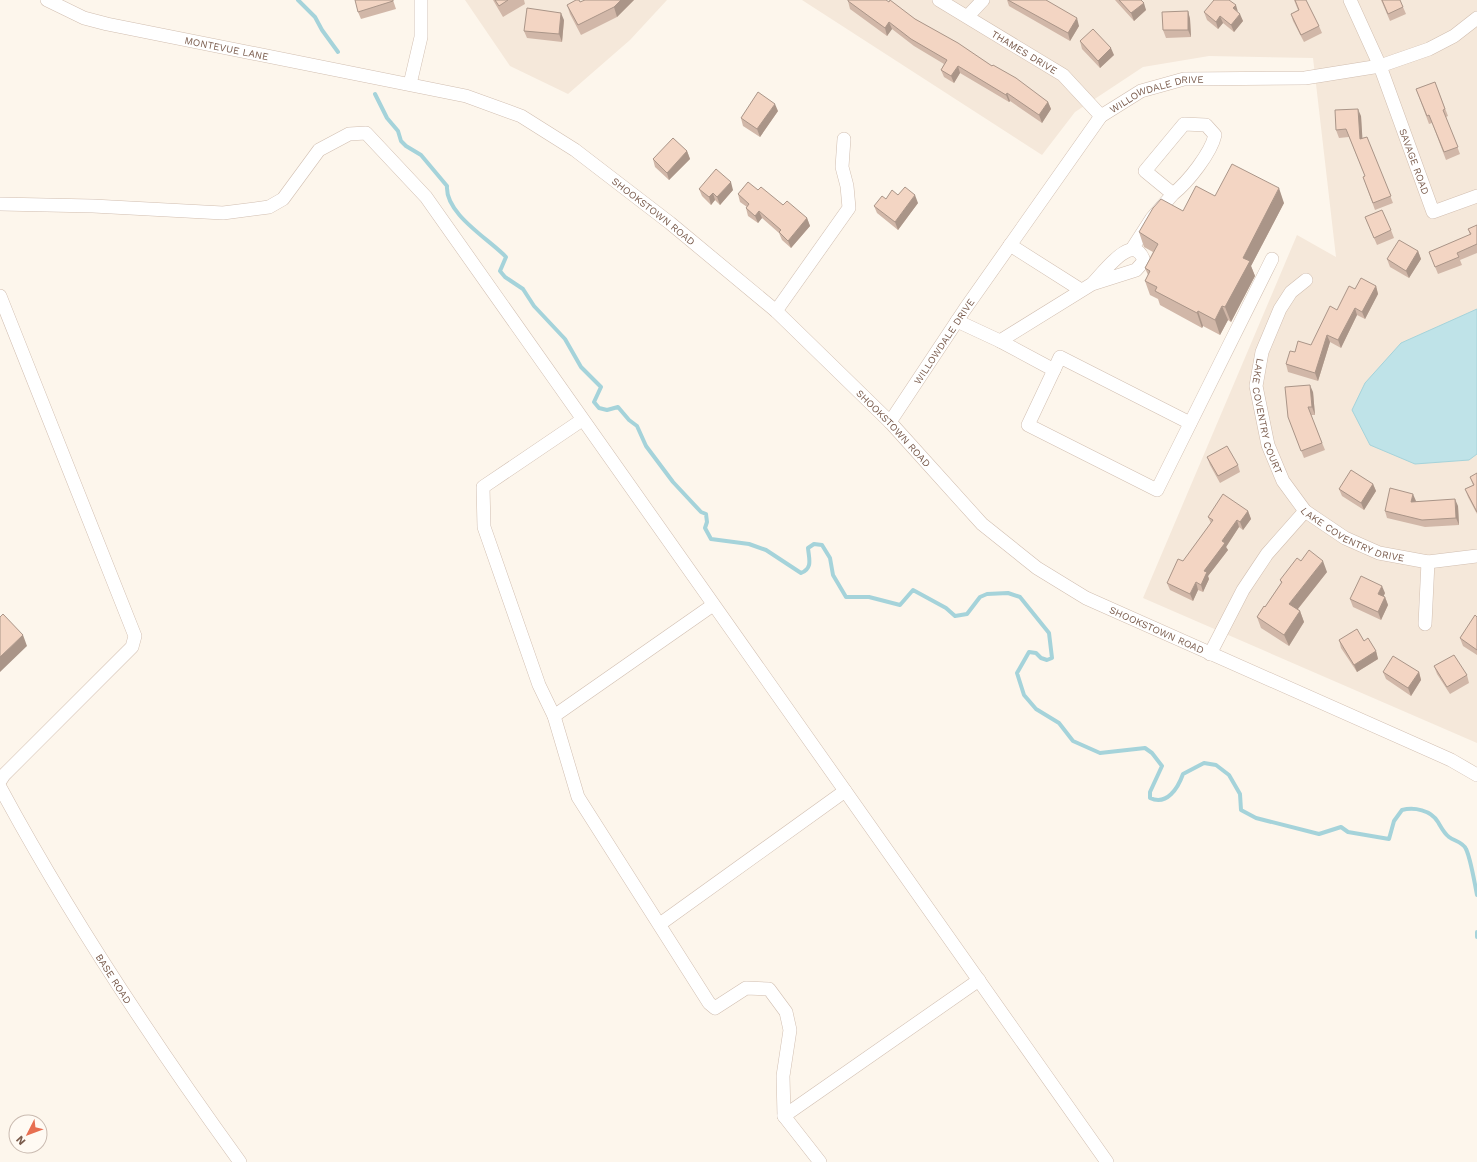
<svg xmlns="http://www.w3.org/2000/svg" width="1477" height="1162" font-family="'Work Sans',sans-serif">
<rect width="100%" height="100%" fill="#fdf6ec"/>
<path fill="#f5e8da" d="M 465,0 L 667,0 L 630,40 L 568,94 L 510,66 Z
M 802,0 L 1477,0 L 1477,743 L 1143,598 L 1297,235 L 1336,257 L 1313,58 L 1209,56 L 1143,67 L 1075,112 L 1042,155 Z"/>
<path fill="#bfe3e8" stroke="#a5d3da" d="M 1477,309 L 1477,454 L 1469,460 L 1415,464 L 1370,445 L 1352,410 L 1365,383 L 1401,343 Z"/>
<g fill="none" stroke-linecap="round" stroke-linejoin="round">
<path stroke="#a5d3da" stroke-width="4" d="M 298,0 L 315,17 L 322,30 L 338,52
M 375,94 L 387,118 L 398,131 L 401,141 L 406,146 L 421,155 L 447,186 C 445,214 489,239 506,257 L 500,271 L 505,277 L 523,289 L 534,306 L 565,339 L 581,367 L 601,387 L 594,402 L 599,408 L 607,410 L 618,407 L 629,420 L 637,426 L 646,446 L 673,482 L 701,512 L 706,514 L 707,522 L 705,528 L 711,539 L 749,544 L 766,550 L 801,573 C 813,568 809,559 808,548 L 814,544 L 822,545 L 830,558 L 833,575 L 846,597 L 869,597 L 900,605 L 913,590 L 946,608 L 955,616 L 967,614 L 980,597 L 987,594 L 1008,593 L 1020,597 L 1049,633 L 1052,658 L 1047,660 L 1041,658 L 1036,653 L 1029,652 L 1017,673 L 1024,695 L 1036,709 L 1059,723 L 1073,741 L 1100,753 L 1145,748 L 1152,753 L 1162,766 L 1150,792 L 1150,798 C 1167,806 1178,788 1183,774 L 1204,763 L 1216,765 L 1229,775 L 1240,794 L 1241,810 L 1256,818 L 1319,834 L 1341,827 L 1348,832 L 1389,839 L 1394,821 L 1402,810 C 1414,807 1431,810 1438,822 C 1441,827 1444,833 1449,837 C 1454,841 1463,842 1466,849 C 1470,857 1475,884 1477,895
M 1477,932 L 1477,937"/>
<defs>
<g id="minor">
<path id="s1" d="M 47,0 L 84,18 L 107,24 L 466,96 L 521,116 L 575,150 L 670,223 L 776,311 L 890,422 L 982,524 L 1037,568 L 1086,598 L 1451,760 L 1477,775"/>
<path id="s2" d="M 939,0 L 1063,75 L 1101,116"/>
<path id="s3" d="M 1350,0 L 1380,66 L 1433,212 L 1477,196"/>
<path d="M 968,16 L 983,0"/>
<path d="M 410,84 L 421,37 L 421,0"/>
<path d="M 0,204 L 93,206 L 223,213 L 269,207 L 283,199 L 319,150 L 349,134 L 366,133 L 426,197 L 1107,1162"/>
<path d="M 1010,245 L 1081,290"/>
<path d="M 1132,249 L 1152,218 L 1173,194 L 1145,171 L 1184,124 L 1206,125 L 1215,135 C 1211,153 1188,182 1173,194"/>
<path id="s4" d="M 1306,280 L 1291,292 L 1280,309 L 1262,352 L 1256,386 L 1268,445 L 1283,481 L 1305,511 L 1345,538 L 1379,553 L 1428,562 L 1477,556"/>
<path d="M 0,296 L 135,636 L 132,647 L 4,775 L 0,781"/>
<path d="M 776,311 L 849,208 L 847,186 L 842,167 L 844,139"/>
<path d="M 957,321 L 1000,341 L 1092,284 L 1136,270 L 1144,261 C 1134,230 1104,272 1092,284"/>
<path d="M 1000,341 L 1054,370 L 1028,425 L 1157,490 L 1272,259"/>
<path d="M 1054,370 L 1060,357 L 1190,423"/>
<path d="M 582,420 L 483,487 L 484,527 L 539,685 L 554,716 L 578,797 L 709,1003 L 715,1008 L 746,988 L 769,989 L 786,1012 L 790,1030 L 783,1076 L 784,1116 L 820,1162"/>
<path id="s5" d="M 890,422 L 965,309 L 1101,116 L 1141,91 L 1184,79 L 1305,78 L 1380,66 L 1429,49 L 1454,36 L 1477,18"/>
<path d="M 1425,624 L 1428,562"/>
<path d="M 1210,654 L 1243,590 L 1267,554 L 1305,511"/>
<path d="M 554,716 L 713,605"/>
<path id="s6" d="M 0,787 C 70,917 153,1042 240,1162"/>
<path d="M 660,924 L 845,791"/>
<path d="M 784,1116 L 979,980"/>
</g>
</defs>
<use href="#minor" stroke="#d1beb0" stroke-width="14"/>
<use href="#minor" stroke="#fff" stroke-width="13"/>
</g>
<path fill="#d1b7a8" d="M 393,0 L 396,9 L 361,19 L 358,12 Z
M 493,0 L 524,0 L 525,4 L 503,17 Z
M 634,0 L 617,17 L 581,35 L 570,14 L 567,5 L 580,2 Z
M 1007,0 L 1046,0 L 1079,26 L 1070,41 L 1009,6 Z
M 1115,0 L 1141,0 L 1146,10 L 1134,21 Z
M 1294,0 L 1306,0 L 1319,26 L 1322,33 L 1304,42 L 1293,21 L 1291,14 L 1298,10 Z
M 1381,0 L 1400,0 L 1406,14 L 1390,21 Z
M 848,1 L 915,19 L 992,66 L 1048,102 L 1051,109 L 1042,123 L 1010,101 L 1009,102 L 960,73 L 954,83 L 944,77 L 941,70 L 944,64 L 914,46 L 892,29 L 887,36 L 850,9 Z
M 1188,11 L 1190,19 L 1191,37 L 1166,38 L 1163,30 Z
M 1204,12 L 1238,12 L 1243,21 L 1234,32 L 1223,23 L 1218,29 L 1207,20 Z
M 564,20 L 562,42 L 527,38 L 524,31 Z
M 1080,41 L 1114,55 L 1100,68 L 1082,49 Z
M 1435,82 L 1448,116 L 1446,117 L 1460,154 L 1446,160 L 1432,123 L 1429,124 L 1416,89 Z
M 778,111 L 760,137 L 743,126 L 741,118 Z
M 1361,116 L 1362,138 L 1367,137 L 1393,203 L 1375,210 L 1363,177 L 1365,176 L 1349,137 L 1339,138 L 1336,130 Z
M 687,151 L 690,159 L 669,180 L 655,167 L 653,159 Z
M 699,189 L 733,190 L 720,205 L 715,200 L 711,205 L 702,196 Z
M 758,190 L 807,218 L 810,226 L 791,248 L 782,240 L 779,233 L 762,218 L 758,223 L 748,216 L 746,208 L 747,207 L 740,202 L 738,194 Z
M 898,195 L 918,203 L 898,230 L 877,213 L 874,206 L 886,199 Z
M 1215,196 L 1284,203 L 1251,266 L 1255,276 L 1231,322 L 1228,320 L 1220,335 L 1203,326 L 1202,328 L 1160,305 L 1158,299 L 1150,295 L 1145,281 L 1148,275 L 1145,268 L 1153,252 L 1144,247 L 1139,232 Z
M 1365,217 L 1391,230 L 1394,238 L 1377,245 Z
M 1477,225 L 1477,253 L 1460,260 L 1462,265 L 1438,274 L 1429,252 L 1470,235 L 1468,229 Z
M 1418,251 L 1421,259 L 1409,278 L 1390,267 L 1387,259 Z
M 1376,286 L 1378,294 L 1365,319 L 1357,315 L 1341,348 L 1330,342 L 1318,381 L 1288,372 L 1286,364 L 1295,352 L 1311,345 L 1337,310 L 1355,289 Z
M 1313,392 L 1315,415 L 1311,415 L 1325,450 L 1304,458 L 1288,417 Z
M 1207,457 L 1238,465 L 1240,472 L 1220,483 L 1210,465 Z
M 1477,473 L 1477,514 L 1468,497 L 1465,489 L 1473,485 L 1470,477 Z
M 1373,484 L 1376,491 L 1364,510 L 1342,496 L 1339,489 Z
M 1416,501 L 1458,506 L 1459,525 L 1425,527 L 1387,518 L 1385,511 Z
M 1248,511 L 1251,519 L 1243,530 L 1239,527 L 1226,547 L 1228,550 L 1208,576 L 1209,579 L 1203,592 L 1198,590 L 1193,601 L 1170,590 L 1167,583 L 1211,523 L 1208,517 Z
M 1301,561 L 1327,572 L 1298,609 L 1300,611 L 1304,622 L 1289,646 L 1261,628 L 1257,617 L 1265,607 L 1281,583 L 1280,580 Z
M 1385,593 L 1383,597 L 1385,597 L 1388,605 L 1381,620 L 1353,607 L 1350,599 Z
M 1477,617 L 1477,655 L 1463,646 L 1460,638 Z
M 1339,640 L 1364,641 L 1376,651 L 1378,659 L 1357,672 L 1341,648 Z
M 1434,666 L 1467,675 L 1469,683 L 1450,694 L 1437,674 Z
M 1383,672 L 1419,672 L 1421,680 L 1411,696 L 1386,679 Z"/>
<path fill="#aa9588" d="M 621,0 L 634,0 L 617,17 L 614,7 Z
M 1144,3 L 1146,10 L 1134,21 L 1131,13 Z
M 1236,5 L 1238,12 L 1233,8 Z
M 1188,11 L 1190,19 L 1191,37 L 1188,30 Z
M 561,13 L 564,20 L 562,42 L 559,34 Z
M 1240,14 L 1243,21 L 1234,32 L 1231,25 Z
M 1220,16 L 1223,23 L 1218,29 L 1216,22 Z
M 1077,18 L 1079,26 L 1070,41 L 1068,33 Z
M 889,22 L 892,29 L 887,36 L 885,28 Z
M 1111,48 L 1114,55 L 1100,68 L 1098,61 Z
M 958,66 L 960,73 L 954,83 L 951,76 Z
M 1007,93 L 1010,101 L 1009,102 L 1006,95 Z
M 1048,102 L 1051,109 L 1042,123 L 1039,115 Z
M 775,104 L 778,111 L 760,137 L 757,129 Z
M 1358,109 L 1361,116 L 1363,147 L 1360,139 Z
M 687,151 L 690,159 L 669,180 L 667,173 Z
M 731,182 L 733,190 L 720,205 L 717,197 Z
M 1279,188 L 1284,203 L 1251,266 L 1255,276 L 1231,322 L 1225,307 L 1243,258 Z
M 713,193 L 715,200 L 711,205 L 709,197 Z
M 915,195 L 918,203 L 898,230 L 895,222 Z
M 759,211 L 762,218 L 758,223 L 755,216 Z
M 807,218 L 810,226 L 791,248 L 788,241 Z
M 1418,251 L 1421,259 L 1409,278 L 1406,271 Z
M 1376,286 L 1378,294 L 1365,319 L 1362,312 Z
M 1222,306 L 1228,320 L 1220,335 L 1215,320 Z
M 1355,308 L 1357,315 L 1341,348 L 1338,340 Z
M 1198,311 L 1203,326 L 1202,328 L 1197,313 Z
M 1327,335 L 1330,342 L 1318,381 L 1315,373 Z
M 1310,385 L 1313,392 L 1315,415 L 1312,407 Z
M 1373,484 L 1376,491 L 1364,510 L 1361,503 Z
M 1413,494 L 1416,501 L 1414,509 L 1411,502 Z
M 1455,499 L 1458,506 L 1459,525 L 1456,518 Z
M 1248,511 L 1251,519 L 1243,530 L 1240,522 Z
M 1237,520 L 1239,527 L 1226,547 L 1228,550 L 1208,576 L 1209,579 L 1203,592 L 1201,585 L 1204,571 L 1222,541 Z
M 1323,561 L 1327,572 L 1293,615 L 1289,604 Z
M 1196,582 L 1198,590 L 1193,601 L 1190,594 Z
M 1382,586 L 1385,593 L 1381,602 L 1378,594 Z
M 1385,597 L 1388,605 L 1381,620 L 1378,612 Z
M 1300,611 L 1304,622 L 1289,646 L 1284,635 Z
M 23,635 L 27,646 L 0,672 L 0,657 Z
M 1376,651 L 1378,659 L 1357,672 L 1354,665 Z
M 1419,672 L 1421,680 L 1411,696 L 1408,688 Z"/>
<path fill="#f3d5c3" stroke="#aa9588" d="M 355,0 L 393,0 L 393,1 L 358,12 Z
M 495,0 L 508,0 L 499,6 Z
M 576,0 L 579,0 L 580,2 L 585,0 L 621,0 L 614,7 L 578,25 L 567,5 Z
M 848,0 L 886,0 L 889,2 L 890,0 L 915,19 L 958,43 L 992,66 L 993,65 L 1016,78 L 1048,102 L 1039,115 L 1007,93 L 1006,95 L 958,66 L 951,76 L 941,70 L 947,60 L 911,39 L 889,22 L 885,28 L 848,1 Z
M 1008,0 L 1046,0 L 1077,18 L 1068,33 Z
M 1119,0 L 1141,0 L 1144,3 L 1131,13 Z
M 1214,0 L 1229,0 L 1236,5 L 1233,8 L 1240,14 L 1231,25 L 1220,16 L 1216,22 L 1204,12 Z
M 1295,0 L 1306,0 L 1319,26 L 1301,35 L 1291,14 L 1299,10 Z
M 1382,0 L 1400,0 L 1403,7 L 1388,14 Z
M 527,8 L 561,13 L 559,34 L 524,31 Z
M 1188,11 L 1188,30 L 1163,30 L 1162,12 Z
M 1093,29 L 1111,48 L 1098,61 L 1080,41 Z
M 1435,82 L 1445,109 L 1443,110 L 1458,147 L 1444,152 L 1429,115 L 1427,116 L 1416,89 Z
M 758,92 L 775,104 L 757,129 L 741,118 Z
M 1358,109 L 1360,139 L 1367,137 L 1391,196 L 1373,203 L 1363,177 L 1365,176 L 1346,129 L 1336,130 L 1335,110 Z
M 673,138 L 687,151 L 667,173 L 653,159 Z
M 1232,164 L 1279,188 L 1243,258 L 1250,261 L 1225,307 L 1222,306 L 1215,320 L 1198,311 L 1197,313 L 1155,291 L 1157,287 L 1145,281 L 1150,271 L 1145,268 L 1158,244 L 1139,232 L 1153,208 L 1161,199 L 1183,211 L 1196,186 L 1215,196 Z
M 716,169 L 731,182 L 717,197 L 713,193 L 709,197 L 699,189 Z
M 748,182 L 758,190 L 761,187 L 783,205 L 787,201 L 807,218 L 788,241 L 779,232 L 781,230 L 759,211 L 755,216 L 746,208 L 749,204 L 738,194 Z
M 905,187 L 915,195 L 895,222 L 874,206 L 882,196 L 886,199 L 892,190 L 898,195 Z
M 1382,210 L 1391,230 L 1374,238 L 1365,217 Z
M 1477,225 L 1477,244 L 1457,253 L 1459,257 L 1435,267 L 1429,252 L 1471,234 L 1468,229 Z
M 1399,240 L 1418,251 L 1406,271 L 1387,259 Z
M 1361,278 L 1376,286 L 1362,312 L 1355,308 L 1338,340 L 1327,335 L 1315,373 L 1286,364 L 1290,351 L 1295,352 L 1298,341 L 1311,345 L 1330,306 L 1337,310 L 1349,286 L 1355,289 Z
M 1310,385 L 1312,407 L 1308,407 L 1322,443 L 1301,451 L 1288,417 L 1285,387 Z
M 1227,446 L 1238,465 L 1218,476 L 1207,457 Z
M 1351,470 L 1373,484 L 1361,503 L 1339,489 Z
M 1477,473 L 1477,512 L 1465,489 L 1474,485 L 1470,477 Z
M 1390,488 L 1413,494 L 1411,502 L 1455,499 L 1456,518 L 1422,520 L 1385,511 Z
M 1223,494 L 1248,511 L 1240,522 L 1237,520 L 1222,541 L 1225,543 L 1204,571 L 1207,572 L 1201,585 L 1196,582 L 1190,594 L 1167,583 L 1178,559 L 1183,561 L 1213,520 L 1208,517 Z
M 1309,550 L 1323,561 L 1289,604 L 1300,611 L 1284,635 L 1257,617 L 1264,606 L 1265,607 L 1282,582 L 1280,580 L 1297,558 L 1301,561 Z
M 1361,576 L 1382,586 L 1378,594 L 1385,597 L 1378,612 L 1350,599 Z
M 3,614 L 23,635 L 0,657 L 0,617 Z
M 1475,615 L 1477,617 L 1477,650 L 1460,638 Z
M 1357,629 L 1364,641 L 1368,638 L 1376,651 L 1354,665 L 1339,640 Z
M 1454,655 L 1467,675 L 1447,687 L 1434,666 Z
M 1393,656 L 1419,672 L 1408,688 L 1383,672 Z"/>
<g text-anchor="middle" stroke-width="4" stroke-linejoin="round" paint-order="stroke">
<g font-size="10" fill="#7a5c4d" stroke="#fffaf3">
<text dy="4" stroke="none"><textPath href="#s1" startOffset="187">MONTEVUE LANE</textPath></text>
<text dy="4" stroke="none"><textPath href="#s2" startOffset="100">THAMES DRIVE</textPath></text>
<text dy="4" stroke="none"><textPath href="#s5" startOffset="433">WILLOWDALE DRIVE</textPath></text>
<text dy="4" stroke="none"><textPath href="#s3" startOffset="174">SAVAGE ROAD</textPath></text>
<text dy="4" stroke="none"><textPath href="#s1" startOffset="653">SHOOKSTOWN ROAD</textPath></text>
<text dy="4" stroke="none"><textPath href="#s5" startOffset="97">WILLOWDALE DRIVE</textPath></text>
<text dy="4" stroke="none"><textPath href="#s4" startOffset="152">LAKE COVENTRY COURT</textPath></text>
<text dy="4" stroke="none"><textPath href="#s1" startOffset="977">SHOOKSTOWN ROAD</textPath></text>
<text dy="4" stroke="none"><textPath href="#s4" startOffset="311">LAKE COVENTRY DRIVE</textPath></text>
<text dy="4" stroke="none"><textPath href="#s1" startOffset="1313">SHOOKSTOWN ROAD</textPath></text>
<text dy="4" stroke="none"><textPath href="#s6" startOffset="223">BASE ROAD</textPath></text>
</g>
</g>
<g transform="translate(28 1134) rotate(228)"><circle r="19" fill="#fffaf3" stroke="#cabbb1"/>
<path d="M0-3L7 15L0 10L-7 15Z" fill="#e76f51"/>
<text y="-6" font-size="11" font-weight="bold" text-anchor="middle" fill="#7a5c4d">N</text>
</g>
</svg>
